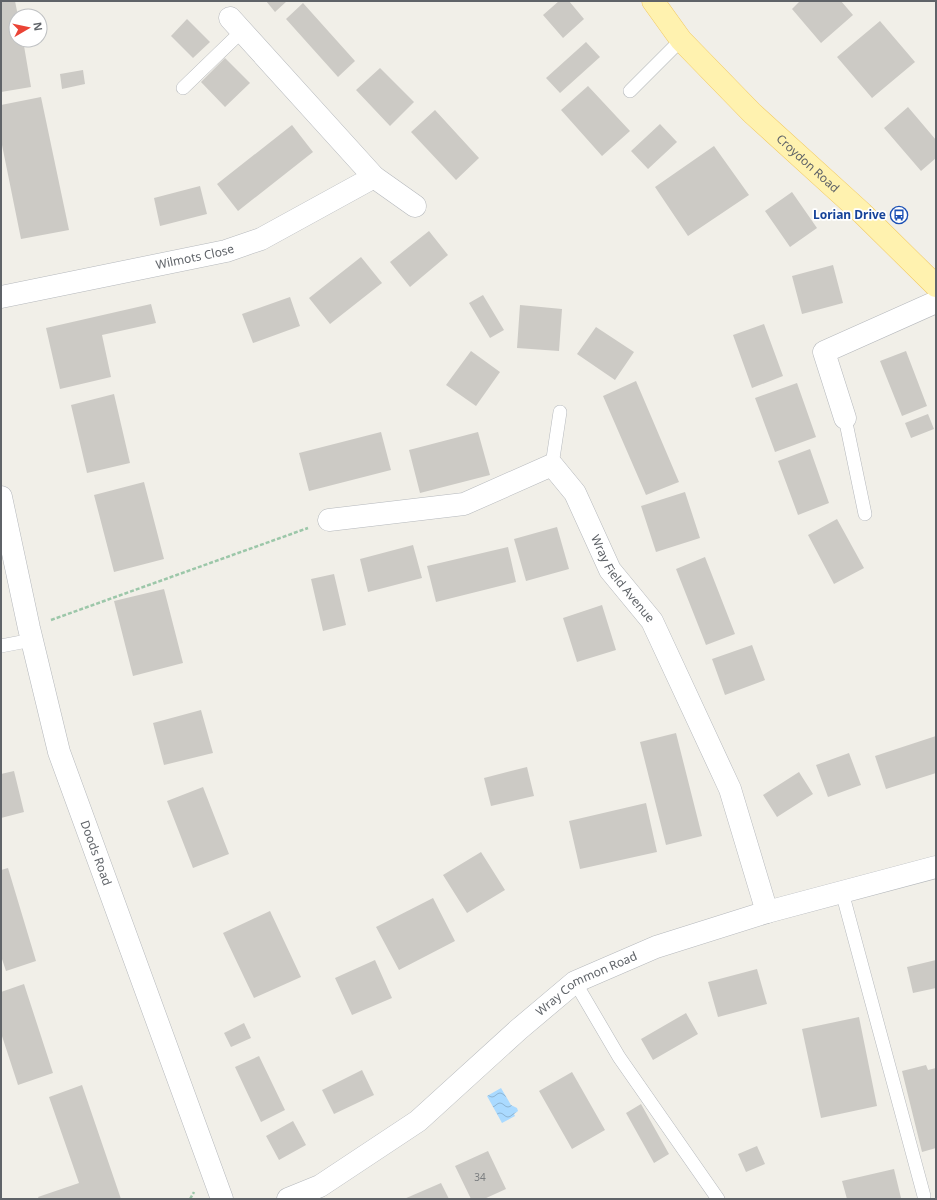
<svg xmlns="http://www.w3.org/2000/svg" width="937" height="1200" font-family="'Noto Sans',sans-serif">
<defs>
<pattern id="water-waves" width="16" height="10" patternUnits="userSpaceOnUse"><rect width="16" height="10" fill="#aadaff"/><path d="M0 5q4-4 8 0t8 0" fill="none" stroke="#8eb4d2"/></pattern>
</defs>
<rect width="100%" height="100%" fill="#f1efe8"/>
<path fill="url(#water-waves)" d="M 501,1088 L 511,1105 L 517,1108 L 518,1111 L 514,1114 L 515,1116 L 502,1123 L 487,1096 Z"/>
<path fill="#cccac5" d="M 1,1 L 15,1 L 18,16 L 16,16 L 16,40 L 23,40 L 31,87 L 1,92 Z
M 266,1 L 287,1 L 275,12 Z
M 559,1 L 569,1 L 584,19 L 563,38 L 543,15 Z
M 800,1 L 841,1 L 853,15 L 821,43 L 792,9 Z
M 303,3 L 355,61 L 338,77 L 286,19 Z
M 187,19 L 210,42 L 193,58 L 171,36 Z
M 880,21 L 915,62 L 872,98 L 837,57 Z
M 586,42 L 600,57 L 560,93 L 546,78 Z
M 225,58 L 250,83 L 225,107 L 201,82 Z
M 380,68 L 414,102 L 390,126 L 356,90 Z
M 83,70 L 85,84 L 62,89 L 60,74 Z
M 588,86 L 630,131 L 602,156 L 561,110 Z
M 41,97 L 69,230 L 21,239 L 1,140 L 1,105 Z
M 908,107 L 936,140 L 936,158 L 921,171 L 884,128 Z
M 435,110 L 479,158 L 456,180 L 411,132 Z
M 660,124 L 677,142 L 648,169 L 631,151 Z
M 292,125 L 313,152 L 238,211 L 217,184 Z
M 714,146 L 749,195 L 688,236 L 655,187 Z
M 200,186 L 207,214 L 160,226 L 154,198 Z
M 792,192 L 817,228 L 790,247 L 765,211 Z
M 429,231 L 448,255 L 410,287 L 390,262 Z
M 361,257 L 382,283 L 330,324 L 309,298 Z
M 833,265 L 843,303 L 802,314 L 792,276 Z
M 483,295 L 504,330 L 490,338 L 469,303 Z
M 290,297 L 300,326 L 253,343 L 242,314 Z
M 151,304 L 156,323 L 102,335 L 111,377 L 60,389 L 46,328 Z
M 520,305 L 562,309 L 559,351 L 517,348 Z
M 764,324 L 783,376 L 752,388 L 733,335 Z
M 596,327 L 634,352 L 615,380 L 577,354 Z
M 471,351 L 500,372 L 476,406 L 446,385 Z
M 906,351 L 927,406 L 902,416 L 880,361 Z
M 636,381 L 679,482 L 646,495 L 603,396 Z
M 797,383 L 816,437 L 775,452 L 755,398 Z
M 114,394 L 130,463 L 87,473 L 71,405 Z
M 928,414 L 934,429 L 911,438 L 905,423 Z
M 381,432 L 391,470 L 309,491 L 299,453 Z
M 478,432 L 490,475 L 420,493 L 409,450 Z
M 810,449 L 829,503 L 798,515 L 778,461 Z
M 144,482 L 164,559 L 114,572 L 94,495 Z
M 685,492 L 700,538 L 656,552 L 641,506 Z
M 837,519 L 864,568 L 834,584 L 808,535 Z
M 557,527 L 569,569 L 526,581 L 514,539 Z
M 413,545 L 422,578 L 368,592 L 360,559 Z
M 508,547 L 516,582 L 436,602 L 427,566 Z
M 705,557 L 735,634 L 706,645 L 676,569 Z
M 334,574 L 346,625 L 323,631 L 311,579 Z
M 164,589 L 183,663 L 133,676 L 114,601 Z
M 602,605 L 616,650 L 577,662 L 563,618 Z
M 752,645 L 765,680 L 725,695 L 712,659 Z
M 201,710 L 213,753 L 164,765 L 153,723 Z
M 676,733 L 702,836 L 666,845 L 640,742 Z
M 936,736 L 936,773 L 886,789 L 875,756 Z
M 849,753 L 861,785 L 828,797 L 816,765 Z
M 527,767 L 534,796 L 491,806 L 484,778 Z
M 14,771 L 24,812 L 1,818 L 1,774 Z
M 799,772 L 813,794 L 777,817 L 763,795 Z
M 203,787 L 229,854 L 193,868 L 167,801 Z
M 646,803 L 657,852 L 580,869 L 569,821 Z
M 481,852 L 505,890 L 467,913 L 443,875 Z
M 8,868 L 36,961 L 6,971 L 1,956 L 1,870 Z
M 433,898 L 455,941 L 399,970 L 376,927 Z
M 270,911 L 301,977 L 254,998 L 223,933 Z
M 375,960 L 392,998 L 352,1015 L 335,978 Z
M 936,960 L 936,988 L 913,993 L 907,967 Z
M 757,969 L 767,1004 L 718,1017 L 708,982 Z
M 24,984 L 53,1073 L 18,1085 L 1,1033 L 1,992 Z
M 686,1013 L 698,1034 L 653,1060 L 641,1039 Z
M 859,1017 L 877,1106 L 821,1118 L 802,1029 Z
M 244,1023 L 251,1038 L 231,1047 L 224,1033 Z
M 259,1056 L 285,1110 L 261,1122 L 235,1067 Z
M 926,1065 L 928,1070 L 936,1068 L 936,1148 L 922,1152 L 902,1071 Z
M 362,1070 L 374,1095 L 334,1114 L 322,1090 Z
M 572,1072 L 605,1130 L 572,1149 L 539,1091 Z
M 82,1085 L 121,1199 L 39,1199 L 38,1197 L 79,1183 L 49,1097 Z
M 641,1104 L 669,1154 L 654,1163 L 626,1113 Z
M 293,1121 L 306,1145 L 279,1160 L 266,1136 Z
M 757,1146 L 765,1164 L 746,1172 L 738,1154 Z
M 488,1151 L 506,1189 L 484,1199 L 471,1199 L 455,1166 Z
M 894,1169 L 901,1198 L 847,1199 L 842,1181 Z
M 441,1183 L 449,1199 L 404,1199 Z"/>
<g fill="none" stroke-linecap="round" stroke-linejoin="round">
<defs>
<path id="service" d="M 183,88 L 242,31
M 630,91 L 681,40
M 845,418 L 865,514
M 552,465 L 560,412
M 1,646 L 32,640
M 842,892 L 924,1196
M 575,982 L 619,1057 L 718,1199"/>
<g id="minor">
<path d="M 374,177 L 415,206"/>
<path id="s1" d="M 1,297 L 226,251 L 261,239 L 374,177 L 230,18"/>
<path d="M 845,418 L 824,352 L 936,302"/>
<path id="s2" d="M 1,497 L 29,628 L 59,752 L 222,1199"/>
<path id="s3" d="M 329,520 L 464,504 L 552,465 L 575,493 L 610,570 L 652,621 L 730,789 L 767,912"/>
<path id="s4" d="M 288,1199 L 320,1186 L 418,1121 L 518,1030 L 575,982 L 656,947 L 767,912 L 936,867"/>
</g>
<g id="primary">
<path id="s5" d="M 653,1 L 681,40 L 752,113 L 862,213 L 936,286"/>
</g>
</defs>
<use href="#service" stroke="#b5b8bc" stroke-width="14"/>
<use href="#minor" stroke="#b5b8bc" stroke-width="23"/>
<use href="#primary" stroke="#f2c960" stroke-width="23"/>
<path stroke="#9cc7a9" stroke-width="2.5" stroke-dasharray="4 2" stroke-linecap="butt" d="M 51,620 L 308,528
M 190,1199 L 194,1192"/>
<use href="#service" stroke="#fff" stroke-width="13"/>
<use href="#minor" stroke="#fff" stroke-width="22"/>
<use href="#primary" stroke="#fff2af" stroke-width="22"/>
</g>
<defs>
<symbol id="bus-ring" viewBox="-11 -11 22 22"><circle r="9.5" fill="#fff" stroke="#1a4fb4" stroke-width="1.5"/><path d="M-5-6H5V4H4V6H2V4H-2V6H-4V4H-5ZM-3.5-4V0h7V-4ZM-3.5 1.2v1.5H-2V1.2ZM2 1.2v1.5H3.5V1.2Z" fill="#1a4fb4"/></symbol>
</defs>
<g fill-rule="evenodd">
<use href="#bus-ring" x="889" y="205" width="20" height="20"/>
</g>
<g text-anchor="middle" stroke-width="3.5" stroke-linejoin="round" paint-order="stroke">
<g font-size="10" fill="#7a7d7f">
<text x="480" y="1181">34</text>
</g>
<g font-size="12" fill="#5f6368" stroke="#fff">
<text dy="4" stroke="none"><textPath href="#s5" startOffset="225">Croydon Road</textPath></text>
<text dy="4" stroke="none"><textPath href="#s1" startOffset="198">Wilmots Close</textPath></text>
<text dy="4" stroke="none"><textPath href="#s3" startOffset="367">Wray Field Avenue</textPath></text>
<text dy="4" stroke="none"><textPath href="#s2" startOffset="369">Doods Road</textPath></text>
<text dy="4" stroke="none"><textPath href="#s4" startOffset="371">Wray Common Road</textPath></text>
</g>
<g font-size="12" font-weight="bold" fill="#164399" stroke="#fff" text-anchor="end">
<text x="886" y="219">Lorian Drive</text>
</g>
</g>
<rect width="937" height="1200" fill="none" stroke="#5f6368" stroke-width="4"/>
<g transform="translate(28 28) rotate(81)"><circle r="19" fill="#ffffff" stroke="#bfc1c3"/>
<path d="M0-3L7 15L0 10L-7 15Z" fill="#ea4335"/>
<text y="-6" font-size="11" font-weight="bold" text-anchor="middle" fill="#5f6368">N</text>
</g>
</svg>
